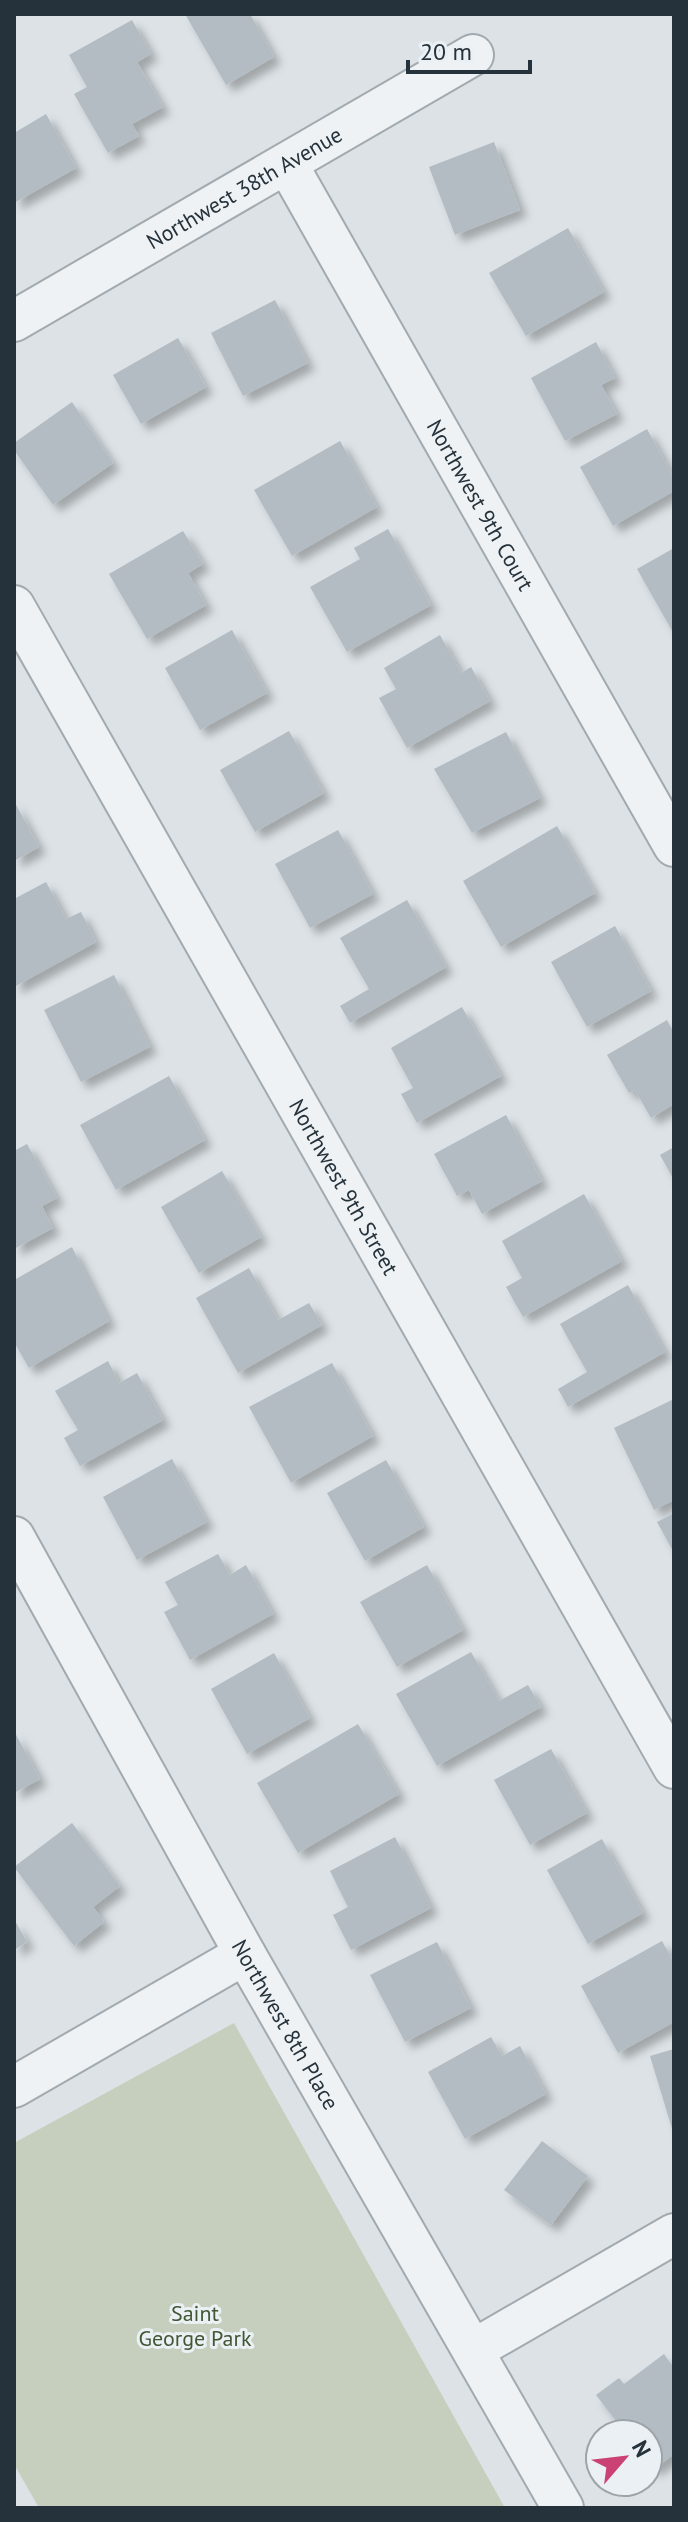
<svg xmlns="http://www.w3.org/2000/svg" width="688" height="2522" font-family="'PT Sans',sans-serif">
<defs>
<filter id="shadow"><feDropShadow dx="7" dy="7" stdDeviation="4" flood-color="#0004"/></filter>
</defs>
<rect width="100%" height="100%" fill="#dce2e6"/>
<path fill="#c6cfbd" d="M 234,2023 L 505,2508 L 39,2508 L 14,2464 L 14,2143 Z"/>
<path fill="#b3bcc2" filter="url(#shadow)" d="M 185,14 L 250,14 L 274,57 L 226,85 Z
M 132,20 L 151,54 L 137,62 L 163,107 L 132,124 L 139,136 L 108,153 L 74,94 L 87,87 L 69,55 Z
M 46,114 L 76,168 L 14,203 L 14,133 Z
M 494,142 L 520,210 L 455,235 L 429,167 Z
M 568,228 L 604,292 L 526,336 L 489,273 Z
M 275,300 L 308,363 L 243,396 L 211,333 Z
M 178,338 L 206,387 L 141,424 L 113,375 Z
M 596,342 L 615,378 L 601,385 L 617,414 L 565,441 L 531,378 Z
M 72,402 L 113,463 L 53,505 L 14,450 L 14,443 Z
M 647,429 L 674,478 L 674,491 L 613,526 L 580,467 Z
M 340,441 L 377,507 L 292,556 L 254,490 Z
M 388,529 L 431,605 L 347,652 L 310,587 L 360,559 L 354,548 Z
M 183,531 L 203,564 L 188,573 L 206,605 L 147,639 L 109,574 Z
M 674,548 L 674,634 L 637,569 Z
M 232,630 L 267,693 L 200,730 L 165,668 Z
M 440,635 L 461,673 L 471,667 L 490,701 L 407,748 L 379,698 L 396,689 L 384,668 Z
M 289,731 L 324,793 L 255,832 L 220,770 Z
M 506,732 L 540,798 L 472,833 L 434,769 Z
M 14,801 L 39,847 L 14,861 Z
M 557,826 L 595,893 L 501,947 L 463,881 Z
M 338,830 L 373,894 L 310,928 L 275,864 Z
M 46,882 L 66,919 L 81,912 L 96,942 L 14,987 L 14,899 Z
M 407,900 L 446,967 L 350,1023 L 340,1006 L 369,989 L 340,938 Z
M 615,926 L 651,991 L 587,1027 L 551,962 Z
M 114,975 L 150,1047 L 81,1082 L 44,1010 Z
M 462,1007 L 501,1076 L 417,1123 L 401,1094 L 413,1088 L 391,1048 Z
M 667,1020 L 674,1033 L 674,1104 L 651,1118 L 635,1090 L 629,1093 L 607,1055 Z
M 169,1076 L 205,1140 L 116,1190 L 80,1125 Z
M 506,1115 L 542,1181 L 482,1214 L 469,1190 L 457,1196 L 434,1154 Z
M 27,1144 L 57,1198 L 42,1206 L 53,1228 L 14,1249 L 14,1151 Z
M 674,1147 L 674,1180 L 660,1155 Z
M 222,1171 L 261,1237 L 199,1273 L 161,1207 Z
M 584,1194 L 622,1261 L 523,1317 L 506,1287 L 522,1278 L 502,1241 Z
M 72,1247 L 109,1321 L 29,1368 L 14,1342 L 14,1276 L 16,1279 Z
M 249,1268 L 278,1320 L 309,1303 L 322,1325 L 238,1373 L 196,1298 Z
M 628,1285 L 665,1352 L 568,1407 L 558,1389 L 587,1372 L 560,1324 Z
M 108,1361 L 119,1383 L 137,1373 L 163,1420 L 80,1466 L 64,1438 L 78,1430 L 55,1391 Z
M 332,1363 L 373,1436 L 291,1483 L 249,1407 Z
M 674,1399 L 674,1500 L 654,1510 L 614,1428 Z
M 172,1459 L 207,1522 L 137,1560 L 103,1497 Z
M 386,1460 L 424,1527 L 365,1561 L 327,1493 Z
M 674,1513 L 674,1553 L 657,1522 Z
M 218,1554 L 230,1575 L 246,1565 L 273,1614 L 190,1660 L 164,1612 L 178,1605 L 165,1582 Z
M 427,1565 L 463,1630 L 397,1667 L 360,1602 Z
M 471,1652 L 499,1701 L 528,1685 L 541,1707 L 437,1766 L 396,1694 Z
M 274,1653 L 310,1718 L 247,1754 L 211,1689 Z
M 358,1724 L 399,1794 L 298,1853 L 257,1783 Z
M 14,1731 L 40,1779 L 14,1793 Z
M 551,1749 L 587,1813 L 530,1845 L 494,1780 Z
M 72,1823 L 120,1886 L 93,1907 L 104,1922 L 74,1946 L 14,1867 Z
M 395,1837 L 431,1908 L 351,1950 L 333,1915 L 348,1907 L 330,1871 Z
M 602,1839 L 643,1913 L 588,1944 L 547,1870 Z
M 14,1919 L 27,1942 L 14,1950 Z
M 662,1941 L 674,1963 L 674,2022 L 618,2053 L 581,1986 Z
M 437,1942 L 471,2008 L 405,2042 L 370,1975 Z
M 491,2037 L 502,2056 L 520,2046 L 546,2094 L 465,2139 L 428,2072 Z
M 674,2049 L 674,2132 L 673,2132 L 650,2056 Z
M 542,2141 L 588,2176 L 551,2225 L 504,2190 Z
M 664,2354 L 674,2368 L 674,2454 L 653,2470 L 648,2463 L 648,2434 L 626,2434 L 596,2395 L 619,2378 L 624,2384 Z"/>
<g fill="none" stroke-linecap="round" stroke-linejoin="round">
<defs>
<g id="minor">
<path id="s1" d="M 287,164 L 674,846"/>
<path id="s2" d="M 14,321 L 473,55"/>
<path id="s3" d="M 14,606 L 674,1768"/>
<path id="s4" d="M 14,1537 L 245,1954 L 563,2508"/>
<path d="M 14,2087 L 245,1954"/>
<path d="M 473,2350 L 674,2234"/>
</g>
</defs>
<use href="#minor" stroke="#a2aaaf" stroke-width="44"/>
<use href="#minor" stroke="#eef2f4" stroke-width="40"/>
</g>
<g text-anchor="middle" stroke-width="6" stroke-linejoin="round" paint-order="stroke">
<g font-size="22" fill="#26323b" stroke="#ebf0f4">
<text dy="8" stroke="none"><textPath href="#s2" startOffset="266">Northwest 38th Avenue</textPath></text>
<text dy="8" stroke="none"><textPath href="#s1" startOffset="392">Northwest 9th Court</textPath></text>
<text dy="8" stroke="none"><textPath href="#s3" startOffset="668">Northwest 9th Street</textPath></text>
<text dy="8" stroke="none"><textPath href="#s4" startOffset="558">Northwest 8th Place</textPath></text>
</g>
<g font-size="22" fill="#425734" stroke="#ebf0f4">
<text x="195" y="2321">Saint<tspan x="195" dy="25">George Park</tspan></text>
</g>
</g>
<rect width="688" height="2522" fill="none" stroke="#26323b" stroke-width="32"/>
<g transform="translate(624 2458) rotate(62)"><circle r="38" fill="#ebf0f4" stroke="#9ca4aa" stroke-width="2"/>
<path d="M0-6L14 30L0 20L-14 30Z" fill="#ca4173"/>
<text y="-12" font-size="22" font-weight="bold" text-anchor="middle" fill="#26323b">N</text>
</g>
<path d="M408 60v12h122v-12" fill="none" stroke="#26323b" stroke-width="4"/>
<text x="420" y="60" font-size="24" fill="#26323b" stroke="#ebf0f4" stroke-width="6" paint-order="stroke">20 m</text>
</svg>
